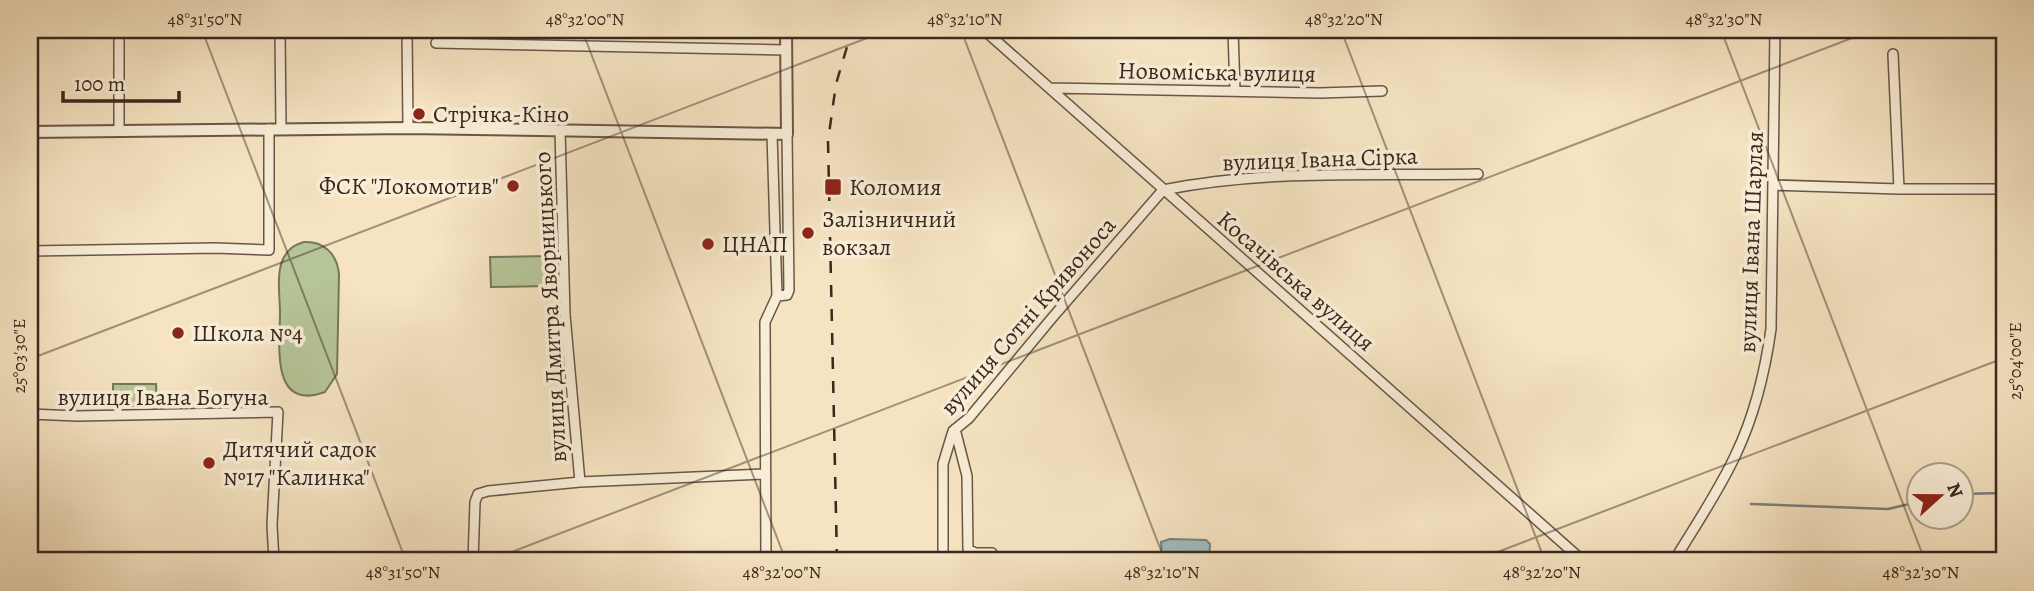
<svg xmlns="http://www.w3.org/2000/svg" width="2034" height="591" font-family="Alegreya,serif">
<rect width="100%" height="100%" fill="#f5e3c1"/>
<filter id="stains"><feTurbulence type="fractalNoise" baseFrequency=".00286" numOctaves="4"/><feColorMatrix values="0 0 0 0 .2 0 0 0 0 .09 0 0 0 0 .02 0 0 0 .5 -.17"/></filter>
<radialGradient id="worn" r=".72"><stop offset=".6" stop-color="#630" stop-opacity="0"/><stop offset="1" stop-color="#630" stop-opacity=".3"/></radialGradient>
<path fill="#b6c597" stroke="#78765a" stroke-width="2" d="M 304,242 C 324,241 337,254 339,274 L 337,374 L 325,392 C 270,412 280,345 280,313 C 280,297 276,274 283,259 C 288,249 294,245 304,242 Z
M 549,256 L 550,286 L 491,287 L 490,257 Z
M 113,384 L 156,384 L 157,406 L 113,406 Z"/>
<path fill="#a0bbbd" stroke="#78807d" stroke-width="2" d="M 1170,539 L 1206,540 L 1210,544 L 1209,561 L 1162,561 L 1161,542 Z"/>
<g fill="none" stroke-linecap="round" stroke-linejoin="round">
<path stroke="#78807d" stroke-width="2.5" d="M 1960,494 L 2004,493
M 1751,504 L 1888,509 L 1918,502"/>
<defs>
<path id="minor" d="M 119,30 L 119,131
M 280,30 L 281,129
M 407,30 L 408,128
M 984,30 L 1583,561
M 1233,30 L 1235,91
M 436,43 L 786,50
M 1893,54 L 1899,189
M 1051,88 L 1320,93 L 1382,91
M 560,130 L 565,315 L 580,482
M 1774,185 L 1899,189 L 2004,189
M 1163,190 C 1266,169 1374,176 1478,174
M 30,251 L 215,248 L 269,250 L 269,129
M 777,296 L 787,295 L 789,290 L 787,134
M 30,414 L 77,416 L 278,412 L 272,525 L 274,561
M 955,429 L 967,476 L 968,549 L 975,553 L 992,553 L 992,561
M 473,561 L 475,502 L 478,494 L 488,491 L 580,482 L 765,474
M 766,561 L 765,322 L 777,296 L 772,134
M 943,561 L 943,464 L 953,431 L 969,418 L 1052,318 L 1163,190
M 1674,561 C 1695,526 1719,491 1736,454 C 1755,414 1765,372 1771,329 L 1775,30"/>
<path id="tertiary" d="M 30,132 L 408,128 L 787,134 L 786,30"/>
</defs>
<use href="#minor" stroke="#6a5647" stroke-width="12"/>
<use href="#tertiary" stroke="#6a5647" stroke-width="14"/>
<use href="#minor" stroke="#f8edd7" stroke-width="9"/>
<use href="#tertiary" stroke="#f8edd7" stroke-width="10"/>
<path stroke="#3b271e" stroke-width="2.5" stroke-dasharray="12 12" stroke-linecap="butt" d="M 837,561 L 828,141 L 836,84 L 852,30"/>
</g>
<path fill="none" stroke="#3b271e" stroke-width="2" stroke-opacity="0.45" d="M 202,30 L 406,561M 582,30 L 786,561M 961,30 L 1165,561M 1341,30 L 1545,561M 1721,30 L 1925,561M 30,359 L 888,30M 488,561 L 1873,30M 1474,561 L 2004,358"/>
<g fill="#8f2418" stroke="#f8edd7" stroke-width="2.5">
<circle cx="419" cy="114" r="7"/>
<circle cx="513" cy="186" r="7"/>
<rect x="824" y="178" width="18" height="18" rx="3.5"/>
<circle cx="808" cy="233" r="7"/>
<circle cx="708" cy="244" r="7"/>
<circle cx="178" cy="333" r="7"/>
<circle cx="209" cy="463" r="7"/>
</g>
<g text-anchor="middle" stroke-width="7" stroke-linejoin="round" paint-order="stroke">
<g font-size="24" fill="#3b271e" stroke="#f8edd7">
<text transform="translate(1217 72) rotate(1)" y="8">Новоміська вулиця</text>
<text transform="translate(1320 159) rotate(-2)" y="8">вулиця Івана Сірка</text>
<text transform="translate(1751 242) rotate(-88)" y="8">вулиця Івана Шарлая</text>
<text transform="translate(1296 281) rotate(41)" y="8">Косачівська вулиця</text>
<text transform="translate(550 307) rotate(-93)" y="8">вулиця Дмитра Яворницького</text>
<text transform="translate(1028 316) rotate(-49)" y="8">вулиця Сотні Кривоноса</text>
<text x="163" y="405">вулиця Івана Богуна</text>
</g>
<g font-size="24" fill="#3b271e" stroke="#f8edd7" text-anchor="start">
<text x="433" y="122">Стрічка-Кіно</text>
<text x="499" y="194" text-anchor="end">ФСК "Локомотив"</text>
<text x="849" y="195">Коломия</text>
<text x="822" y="227">Залізничний<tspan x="822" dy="28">вокзал</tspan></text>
<text x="722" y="252">ЦНАП</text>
<text x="192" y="341">Школа №4</text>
<text x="223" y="457">Дитячий садок<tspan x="223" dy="28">№17 "Калинка"</tspan></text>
</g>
</g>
<rect width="2034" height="591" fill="none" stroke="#f5e3c1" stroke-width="77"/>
<g transform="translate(1940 496) rotate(69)"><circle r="33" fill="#f8edd7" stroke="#ac9e8d" stroke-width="2"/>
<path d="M0-5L12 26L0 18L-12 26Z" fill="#8f2418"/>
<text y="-10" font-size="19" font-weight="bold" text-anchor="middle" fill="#3b271e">N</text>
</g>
<path d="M63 91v10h116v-10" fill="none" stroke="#3b271e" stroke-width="3.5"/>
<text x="74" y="91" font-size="21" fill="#3b271e" stroke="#f8edd7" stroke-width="5" paint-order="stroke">100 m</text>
<rect x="38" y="38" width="1958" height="514" fill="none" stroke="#3b271e" stroke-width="2.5"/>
<g font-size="18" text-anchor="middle" fill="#3b271e">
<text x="205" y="25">48°31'50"N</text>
<text x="585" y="25">48°32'00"N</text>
<text x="965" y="25">48°32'10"N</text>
<text x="1344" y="25">48°32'20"N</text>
<text x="1724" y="25">48°32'30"N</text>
<text transform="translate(19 356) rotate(-90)" y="6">25°03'30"E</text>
<text transform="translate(2015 361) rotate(-90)" y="6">25°04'00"E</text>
<text x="403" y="578">48°31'50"N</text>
<text x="782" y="578">48°32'00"N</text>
<text x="1162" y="578">48°32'10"N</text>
<text x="1542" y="578">48°32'20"N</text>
<text x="1921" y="578">48°32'30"N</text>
</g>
<rect width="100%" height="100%" filter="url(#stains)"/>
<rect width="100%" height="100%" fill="url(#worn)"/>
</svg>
